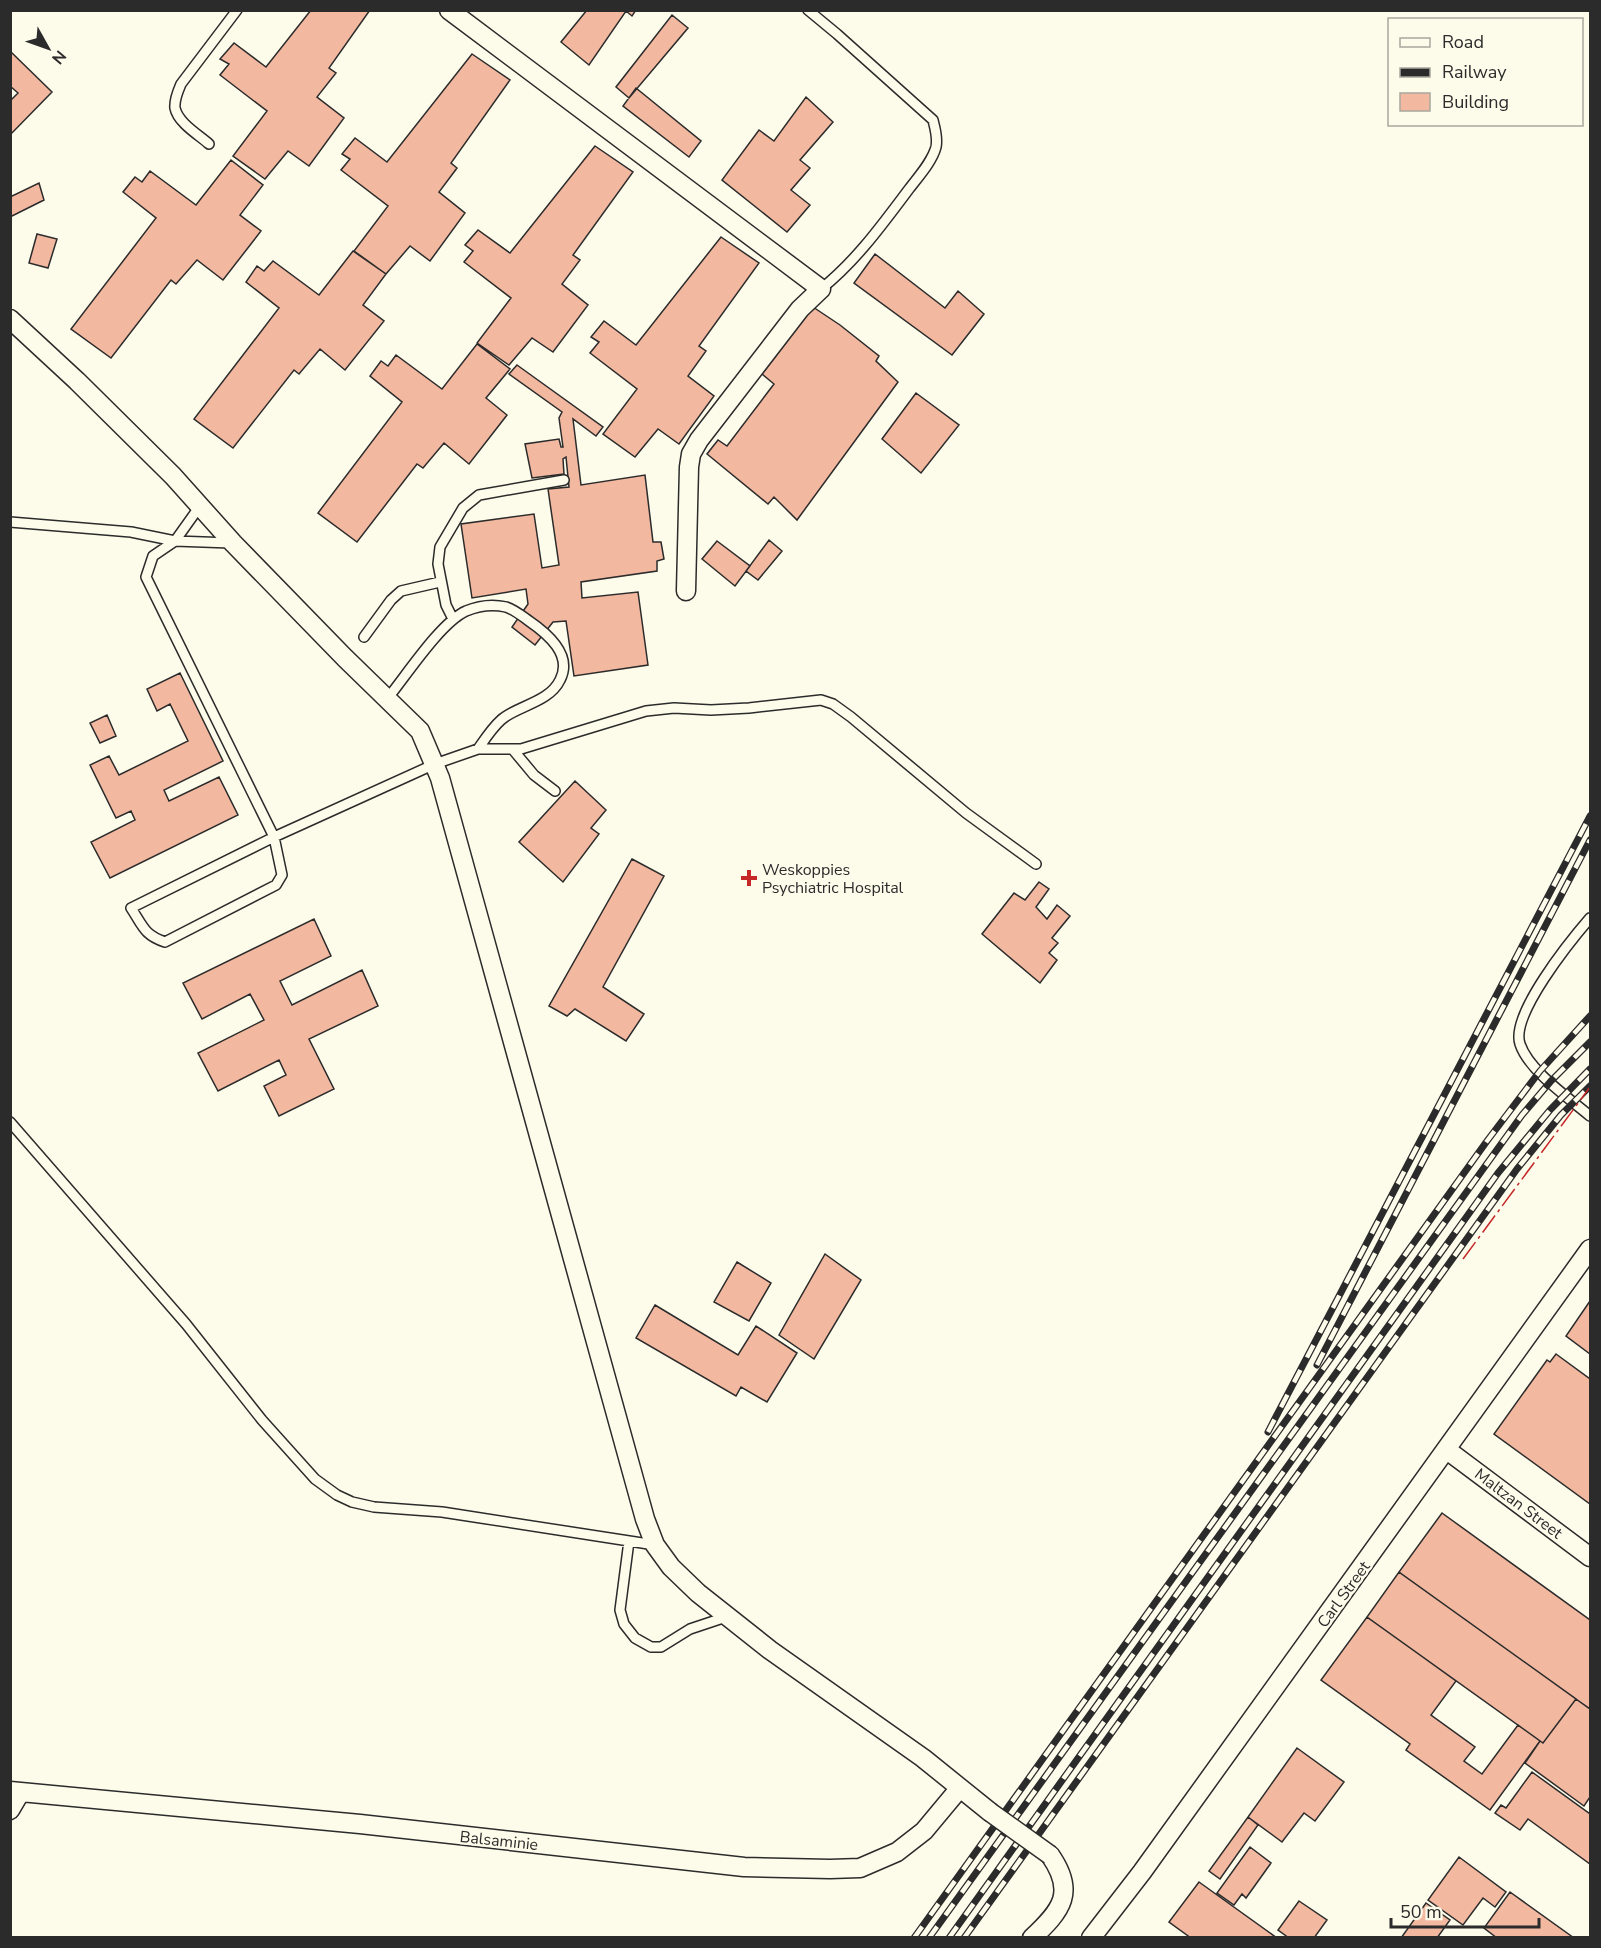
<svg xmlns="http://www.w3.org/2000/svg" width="1601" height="1948" font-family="'Nunito Sans',sans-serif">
<rect width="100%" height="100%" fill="#fdfbea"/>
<path fill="#f2b8a0" stroke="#2b2b2b" stroke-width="1.5" d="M 311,10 L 370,10 L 329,68 L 336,73 L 317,97 L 344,118 L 309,166 L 288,151 L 265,179 L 233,156 L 267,111 L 220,75 L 229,64 L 220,59 L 234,43 L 266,67 Z
M 587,10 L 636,10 L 632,16 L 626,11 L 589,65 L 561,42 Z
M 672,15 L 688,28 L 629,98 L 616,87 Z
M 10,51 L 52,92 L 10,135 L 10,101 L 18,93 L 10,86 Z
M 472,54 L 510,80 L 451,163 L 457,168 L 439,192 L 465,213 L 430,261 L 410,246 L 386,274 L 354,251 L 388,206 L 341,170 L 350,159 L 342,154 L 355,138 L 387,162 Z
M 636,88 L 701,141 L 689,157 L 623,106 Z
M 806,97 L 833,122 L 800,160 L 810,168 L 791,190 L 810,205 L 787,232 L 722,180 L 759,130 L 774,141 Z
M 595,146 L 633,172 L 573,255 L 580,260 L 562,284 L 588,305 L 553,352 L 532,338 L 509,365 L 477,343 L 511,298 L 464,262 L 473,251 L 465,245 L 478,230 L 510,253 Z
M 231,160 L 263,185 L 240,215 L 261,231 L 223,280 L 197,260 L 176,284 L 171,280 L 111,358 L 71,329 L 156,218 L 123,192 L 135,177 L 142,182 L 150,171 L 196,205 Z
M 39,183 L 44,200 L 10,217 L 10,197 Z
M 37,234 L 57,239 L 48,268 L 29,263 Z
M 721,237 L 759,263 L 699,346 L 706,351 L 688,376 L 714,396 L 679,444 L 658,429 L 635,457 L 603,434 L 637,389 L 590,353 L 599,342 L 591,337 L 604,321 L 636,345 Z
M 353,251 L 386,274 L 363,305 L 384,321 L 345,370 L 320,349 L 299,374 L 294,370 L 233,448 L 194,419 L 279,308 L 246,282 L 257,266 L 264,271 L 273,261 L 319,295 Z
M 875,254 L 945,308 L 958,291 L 984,314 L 952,355 L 854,283 Z
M 813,307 L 840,325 L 879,356 L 876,361 L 898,382 L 797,520 L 774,497 L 768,504 L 707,454 L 718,440 L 727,446 L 774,384 L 762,374 Z
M 477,344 L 510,369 L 486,398 L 507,415 L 469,464 L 444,443 L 423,468 L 417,464 L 357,542 L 318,513 L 402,402 L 370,376 L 381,361 L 388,366 L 396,355 L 442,389 Z
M 517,365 L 603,427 L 596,436 L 573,419 L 581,485 L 645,475 L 653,542 L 661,542 L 664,559 L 657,561 L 657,571 L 581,582 L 582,598 L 638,592 L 648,665 L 574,676 L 566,621 L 553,622 L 535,645 L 512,627 L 528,604 L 526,589 L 472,598 L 461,524 L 534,514 L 542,568 L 559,565 L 548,489 L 569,487 L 566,457 L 563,459 L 564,474 L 532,478 L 525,444 L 559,439 L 561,447 L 563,447 L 559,418 L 562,412 L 509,374 Z
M 916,393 L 959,425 L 921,473 L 882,439 Z
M 769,540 L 782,551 L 758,580 L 746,571 Z
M 717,541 L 750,566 L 735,586 L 702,559 Z
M 180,673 L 223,761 L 164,790 L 169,801 L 219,777 L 238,815 L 110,878 L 91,842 L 135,820 L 131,811 L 116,818 L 90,765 L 109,756 L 119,775 L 188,741 L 170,704 L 157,711 L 147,689 Z
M 107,715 L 116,736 L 100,743 L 90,723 Z
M 575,781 L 606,810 L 591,828 L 599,834 L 563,882 L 519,842 Z
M 632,859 L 664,876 L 603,987 L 644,1014 L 626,1041 L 575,1009 L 567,1016 L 549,1006 Z
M 1039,882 L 1049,889 L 1036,907 L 1047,919 L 1057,905 L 1070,916 L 1052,938 L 1058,943 L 1049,953 L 1057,960 L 1040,983 L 982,934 L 1014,893 L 1025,900 Z
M 314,919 L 331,956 L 280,981 L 292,1005 L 362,970 L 378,1006 L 309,1039 L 334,1089 L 279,1116 L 264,1086 L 286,1075 L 279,1060 L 218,1091 L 198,1053 L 264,1020 L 250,994 L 202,1019 L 183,983 Z
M 825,1254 L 861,1280 L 814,1359 L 779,1335 Z
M 737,1262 L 771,1283 L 749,1321 L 714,1302 Z
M 1590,1301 L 1590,1354 L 1566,1336 Z
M 655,1305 L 738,1355 L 756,1326 L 797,1353 L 767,1402 L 741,1387 L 736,1396 L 636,1338 Z
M 1556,1354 L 1590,1379 L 1590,1504 L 1494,1434 L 1547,1360 L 1550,1362 Z
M 1442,1513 L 1590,1620 L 1590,1709 L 1399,1572 Z
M 1399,1572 L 1576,1699 L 1543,1743 L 1367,1617 Z
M 1367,1617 L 1456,1681 L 1431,1715 L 1475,1747 L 1464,1761 L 1482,1774 L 1518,1725 L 1540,1741 L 1490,1810 L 1406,1750 L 1410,1744 L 1321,1680 Z
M 1576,1699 L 1590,1709 L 1590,1797 L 1584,1806 L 1525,1763 L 1540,1741 L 1543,1743 Z
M 1297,1748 L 1344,1782 L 1315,1821 L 1304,1813 L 1282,1842 L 1248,1817 Z
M 1532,1772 L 1590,1814 L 1590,1864 L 1528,1819 L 1520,1830 L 1495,1813 L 1501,1805 L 1506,1808 Z
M 1248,1817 L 1258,1825 L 1220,1879 L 1209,1871 Z
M 1250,1847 L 1271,1863 L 1246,1898 L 1242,1894 L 1234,1905 L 1217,1893 Z
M 1459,1857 L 1506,1892 L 1495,1907 L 1483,1898 L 1463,1925 L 1428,1900 Z
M 1199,1882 L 1277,1938 L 1191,1938 L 1169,1922 Z
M 1510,1892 L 1574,1938 L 1497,1938 L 1484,1928 Z
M 1299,1901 L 1327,1920 L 1314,1938 L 1289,1938 L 1278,1930 Z
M 1426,1903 L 1450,1920 L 1437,1938 L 1401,1938 Z"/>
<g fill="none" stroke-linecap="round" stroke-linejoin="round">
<defs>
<path id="service" d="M 808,10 L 837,34 L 933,120 C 935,129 938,137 936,147 C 932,162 918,177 909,189 C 882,225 856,261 821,289
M 209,144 C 199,135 178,123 175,108 C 174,100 178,91 181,84 L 237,10
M 200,506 L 175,541 L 153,556 L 146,577 L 274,837 L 282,875 L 276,885 L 165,942 C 144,935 143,926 131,908 L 274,837 L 435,764 L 478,749 L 521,749 L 646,711 L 674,708 L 711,710 L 749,708 L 821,700 L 833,704 L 851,717 L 966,813 L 1036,864
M 10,522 L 131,532 L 175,541 L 231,543
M 453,619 L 446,605 L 438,564 L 440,547 L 463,508 L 479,495 L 564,480
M 364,637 L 391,600 L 401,591 L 440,582
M 387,699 C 406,676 440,623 466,611 C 478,606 493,604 506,607 C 515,610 522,616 529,621 C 548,634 573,655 560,680 C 549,703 516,706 501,720 C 492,728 485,739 478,749
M 514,751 L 534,775 L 555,791
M 1590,918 C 1571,940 1510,1015 1520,1044 C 1529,1071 1569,1098 1590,1116
M 10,1122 L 186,1324 L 262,1420 L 315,1479 L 337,1495 L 352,1502 L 374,1507 L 442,1512 L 655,1545
M 629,1541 L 620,1610 L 624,1624 L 635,1638 L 651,1647 L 661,1647 L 690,1629 L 726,1617"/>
<path id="minor" d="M 449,10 L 821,289 L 800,309 L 699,440 L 691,454 L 689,467 L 686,591
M 10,319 L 77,381 L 173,476 L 233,543 L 345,658 L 420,731 L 440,778 L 645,1519 L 655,1545 L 671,1567 L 698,1593 L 770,1650 L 923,1758 L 990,1812
M 1447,1450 L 1590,1557
M 10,1791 L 360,1824 L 744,1867 L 830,1869 L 860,1868 L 897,1852 L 924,1831 L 959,1789
M 10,1810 L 20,1793
M 1032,1938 C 1062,1910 1076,1892 1050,1855
M 1091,1938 L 1142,1872 L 1590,1249"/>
</defs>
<use href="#service" stroke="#2b2b2b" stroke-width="12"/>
<use href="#minor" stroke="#2b2b2b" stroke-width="21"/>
<use href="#service" stroke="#fdfbea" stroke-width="9"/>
<use href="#minor" stroke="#fdfbea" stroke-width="18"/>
<defs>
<path id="rail" d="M 1317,1365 L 1590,840
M 1268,1432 L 1590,816
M 914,1938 L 1487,1141 L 1540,1071 L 1590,1016
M 929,1938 L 1522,1115 L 1551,1081 L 1590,1042
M 949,1938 L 1498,1173 L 1550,1110 L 1590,1069
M 964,1938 L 1517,1169 L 1561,1115 L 1590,1086"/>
</defs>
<use href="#rail" stroke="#2b2b2b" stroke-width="7"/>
<use href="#rail" stroke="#fdfbea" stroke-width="4.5" stroke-dasharray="14" stroke-linecap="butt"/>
<defs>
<path id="minor-bridge" d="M 990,1812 L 1050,1855"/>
</defs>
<use href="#minor-bridge" stroke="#2b2b2b" stroke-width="21" stroke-linecap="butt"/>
<use href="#minor-bridge" stroke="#fdfbea" stroke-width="18"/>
<path stroke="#c62828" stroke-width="1.5" stroke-dasharray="21 4.5 3 4.5" stroke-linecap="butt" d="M 1463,1259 L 1590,1087"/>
</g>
<path fill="#c62828" stroke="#fdfbea" stroke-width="2" d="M746 869h6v6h6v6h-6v6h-6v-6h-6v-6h6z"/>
<g text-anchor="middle" stroke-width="4.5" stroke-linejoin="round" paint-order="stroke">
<g font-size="16" fill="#2b2b2b" stroke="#fdfbea" text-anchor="start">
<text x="762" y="875">Weskoppies<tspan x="762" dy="18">Psychiatric Hospital</tspan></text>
</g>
<g font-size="16" fill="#2b2b2b" stroke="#fdfbea">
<text transform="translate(1519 1503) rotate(37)" y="6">Maltzan Street</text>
<text transform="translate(1343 1594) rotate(-54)" y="6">Carl Street</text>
<text transform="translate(499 1840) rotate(6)" y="6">Balsaminie</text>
</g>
</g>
<rect width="1601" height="1948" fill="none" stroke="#2b2b2b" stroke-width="24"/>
<rect x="1388" y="18" width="195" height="108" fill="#fdfbea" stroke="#a9a89e" stroke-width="1.5"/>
<rect x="1400" y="38" width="30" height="9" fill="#fdfbea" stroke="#a9a89e" stroke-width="1.5"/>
<text x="1442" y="48" font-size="18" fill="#2b2b2b">Road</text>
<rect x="1400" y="68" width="30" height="9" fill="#2b2b2b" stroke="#a9a89e" stroke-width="1.5"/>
<text x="1442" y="78" font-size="18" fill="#2b2b2b">Railway</text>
<rect x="1400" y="93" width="30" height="18" fill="#f2b8a0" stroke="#a9a89e" stroke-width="1.5"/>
<text x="1442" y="108" font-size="18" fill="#2b2b2b">Building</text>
<g transform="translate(48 48) rotate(130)" stroke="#fdfbea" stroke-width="4.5" paint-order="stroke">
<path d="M0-4.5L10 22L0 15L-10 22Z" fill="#2b2b2b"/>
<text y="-9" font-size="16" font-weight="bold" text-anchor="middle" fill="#2b2b2b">N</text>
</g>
<path d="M1391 1918v9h148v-9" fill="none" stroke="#2b2b2b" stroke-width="3"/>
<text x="1400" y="1918" font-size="18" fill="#2b2b2b" stroke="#fdfbea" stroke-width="4.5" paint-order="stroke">50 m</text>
</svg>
